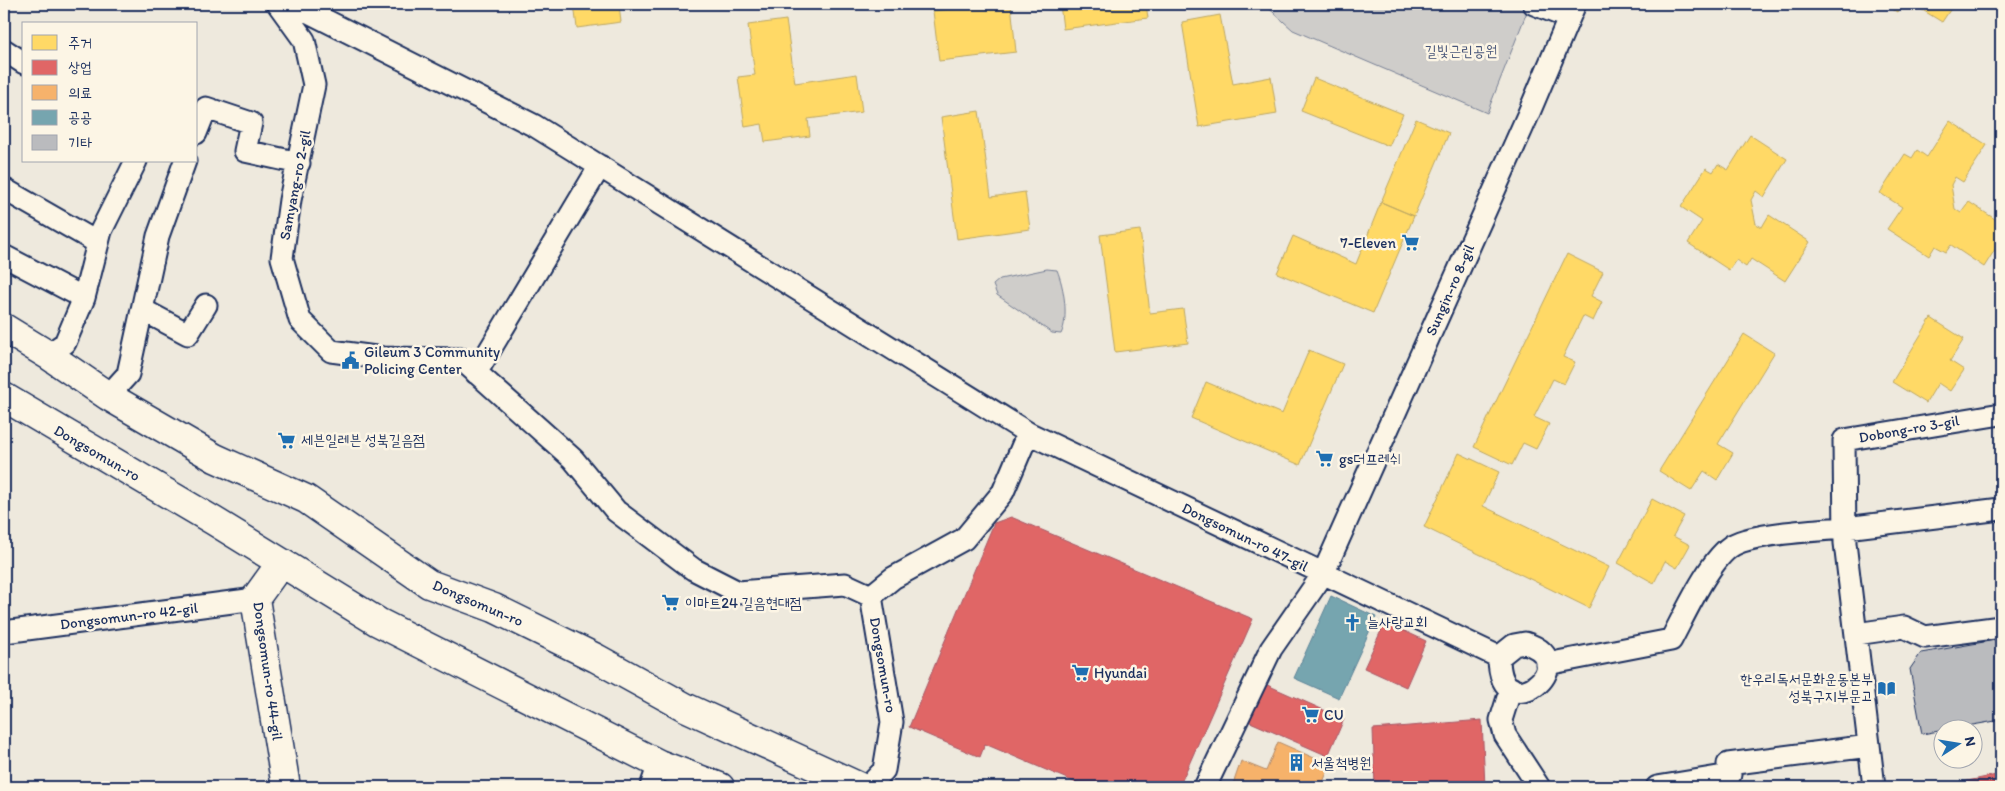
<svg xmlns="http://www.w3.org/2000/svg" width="2005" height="791" font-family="Itim,'Poor Story',sans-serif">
<rect width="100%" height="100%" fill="#eee9dd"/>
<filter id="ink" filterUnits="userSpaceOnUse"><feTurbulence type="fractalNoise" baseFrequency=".02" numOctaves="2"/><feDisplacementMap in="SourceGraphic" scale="10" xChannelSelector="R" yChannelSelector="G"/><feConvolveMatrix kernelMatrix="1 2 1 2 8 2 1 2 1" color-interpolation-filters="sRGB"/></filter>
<g filter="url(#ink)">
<path fill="#cfcdca" stroke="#757e94" d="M 1264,4 L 1530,4 L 1487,113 L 1293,30 Z
M 1047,269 L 1057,270 C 1064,287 1069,318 1061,334 L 1052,333 L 997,295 L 993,285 L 1000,279 Z"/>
<path fill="#ffd966" stroke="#bba664" d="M 574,4 L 619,4 L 621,22 L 577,28 Z
M 999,4 L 1011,4 L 1016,52 L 939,61 L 933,11 Z
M 1060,4 L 1146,4 L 1148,18 L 1063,29 Z
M 1884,4 L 1954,4 L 1942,22 L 1916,6 L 1913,11 L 1902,4 L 1897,12 Z
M 1220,15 L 1233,84 L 1271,77 L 1277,114 L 1199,127 L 1182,22 Z
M 786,20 L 795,83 L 857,74 L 862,112 L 808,119 L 810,136 L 765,142 L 762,124 L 745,127 L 738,77 L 755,75 L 748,25 Z
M 1314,78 L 1403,114 L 1389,146 L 1301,111 Z
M 979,111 L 991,197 L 1025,192 L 1030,229 L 957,239 L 941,117 Z
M 1416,119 L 1449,133 L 1414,216 L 1381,202 Z
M 1950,121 L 1987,145 L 1963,182 L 1955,177 L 1951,185 L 1955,209 L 1961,213 L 1969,202 L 2001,223 L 2001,240 L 1984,267 L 1951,245 L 1946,252 L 1935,246 L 1929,256 L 1887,229 L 1902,207 L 1880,193 L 1905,154 L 1912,158 L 1917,150 L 1927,157 Z
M 1750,135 L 1787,159 L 1764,197 L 1756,191 L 1751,200 L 1756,224 L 1762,227 L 1769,215 L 1810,242 L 1785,281 L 1751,259 L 1746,267 L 1736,260 L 1729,270 L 1688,243 L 1702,221 L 1681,207 L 1706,168 L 1713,172 L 1718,164 L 1728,170 Z
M 1381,202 L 1414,216 L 1373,313 L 1277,273 L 1293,236 L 1356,264 Z
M 1140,230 L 1150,313 L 1183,309 L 1188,343 L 1115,352 L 1100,235 Z
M 1567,254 L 1603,272 L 1591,296 L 1602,302 L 1593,321 L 1583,316 L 1563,357 L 1575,362 L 1564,384 L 1553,379 L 1534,417 L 1549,424 L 1536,449 L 1523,443 L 1512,465 L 1474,447 Z
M 1931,318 L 1964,339 L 1950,361 L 1964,370 L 1950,391 L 1938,383 L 1926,403 L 1892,382 Z
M 1744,334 L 1774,353 L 1718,444 L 1733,453 L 1717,480 L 1704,471 L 1691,491 L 1659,471 Z
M 1309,350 L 1343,364 L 1300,465 L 1191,418 L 1206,382 L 1282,414 Z
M 1459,453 L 1499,472 L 1483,506 L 1609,567 L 1589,608 L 1424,527 Z
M 1652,499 L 1684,516 L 1673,536 L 1690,545 L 1677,568 L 1665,561 L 1654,583 L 1618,563 Z"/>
<path fill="#e06666" stroke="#a55664" d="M 1011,517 L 1253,619 L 1179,787 L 1086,787 L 985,744 L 980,757 L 909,727 L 994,523 Z
M 1385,622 L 1426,641 L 1406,687 L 1364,668 Z
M 1265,684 L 1344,719 L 1328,756 L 1248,721 Z
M 1482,720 L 1485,787 L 1375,787 L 1373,729 Z
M 2001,774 L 2001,787 L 1939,787 Z"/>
<path fill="#f6b26b" stroke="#b48b67" d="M 1278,742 L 1330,765 L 1321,787 L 1232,787 L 1241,761 L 1266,771 Z"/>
<path fill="#76a5af" stroke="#5b8297" d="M 1331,596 L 1376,617 L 1339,698 L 1294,678 Z"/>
<path fill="#babbbe" stroke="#1b2f5e" d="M 2001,639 L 2001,720 L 1922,734 L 1910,669 L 1921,653 Z"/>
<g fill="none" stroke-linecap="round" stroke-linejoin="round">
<defs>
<path id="street" d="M 278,4 L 304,40 L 314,85 L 290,200 L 282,258 L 300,320 L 331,351 L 383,358 L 461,359 L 573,459 L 616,511 L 693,569 L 738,592 L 845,584 L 871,596
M 293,4 L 535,126 L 1028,433 L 1499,657
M 1534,4 L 1569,18
M 4,50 L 24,63
M 196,133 L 206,108 L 251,123 L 245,151 L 299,163
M 4,189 L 98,243
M 4,256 L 84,298
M 143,310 L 188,334 L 206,305
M 48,355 L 65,343 L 84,298 L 101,231 L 136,161
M 476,373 L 600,166
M 108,396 L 128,374 L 158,236 L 185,161
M 871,596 L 893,578 L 964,539 L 1003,492 L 1028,433
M 4,632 L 255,599
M 1856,634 L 1904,627 L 1925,637 L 2001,627
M 1525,643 C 1588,662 1499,733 1499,657 L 1514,645 Z
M 1547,664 L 1671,640 C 1684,616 1710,558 1733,545 C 1755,533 1819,530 1846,528 C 1898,522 1949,515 2001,509
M 1511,688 L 1501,720 L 1505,735 L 1539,787
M 651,787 L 659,764
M 868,787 L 884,770 L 892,722 L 871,596
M 1205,787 L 1271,649 L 1323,574 L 1528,115 L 1575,4
M 1657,787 L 1730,775 L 1728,764 L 1869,746
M 1874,787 L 1845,543 L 1844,440 L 2001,414"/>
<path id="secondary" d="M 281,563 L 255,599 L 286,787"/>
<path id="primary" d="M 4,328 L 48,355 L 108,396 L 215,458 L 306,499 L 429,584 L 494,608 L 596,658 L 685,707 L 860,787
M 4,397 L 214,521 L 378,622 L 659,764 L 720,787"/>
</defs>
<use href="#street" stroke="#1b2f5e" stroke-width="25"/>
<use href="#secondary" stroke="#1b2f5e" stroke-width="31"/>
<use href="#primary" stroke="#1b2f5e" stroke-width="31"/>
<use href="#street" stroke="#fcf5e5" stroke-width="21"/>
<use href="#secondary" stroke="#fcf5e5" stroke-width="28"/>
<use href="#primary" stroke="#fcf5e5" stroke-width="28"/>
</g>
</g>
<defs>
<symbol id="supermarket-bare" viewBox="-9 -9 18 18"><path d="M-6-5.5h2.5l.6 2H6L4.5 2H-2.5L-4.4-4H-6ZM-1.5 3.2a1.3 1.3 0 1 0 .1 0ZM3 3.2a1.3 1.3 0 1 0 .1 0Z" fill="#1f6fb2" stroke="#fcf5e5" stroke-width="2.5" paint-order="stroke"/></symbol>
<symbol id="civic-bare" viewBox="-9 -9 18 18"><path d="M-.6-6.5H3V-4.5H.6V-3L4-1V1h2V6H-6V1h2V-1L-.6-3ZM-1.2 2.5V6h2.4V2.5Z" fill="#1f6fb2" stroke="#fcf5e5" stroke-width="2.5" paint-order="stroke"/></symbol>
<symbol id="church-bare" viewBox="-9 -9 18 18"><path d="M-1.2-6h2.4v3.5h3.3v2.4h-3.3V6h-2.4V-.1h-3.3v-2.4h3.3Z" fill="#1f6fb2" stroke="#fcf5e5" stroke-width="2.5" paint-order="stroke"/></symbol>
<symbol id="library-bare" viewBox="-9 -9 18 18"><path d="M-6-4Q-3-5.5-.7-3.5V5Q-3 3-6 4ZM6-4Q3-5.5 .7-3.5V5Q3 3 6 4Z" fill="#1f6fb2" stroke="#fcf5e5" stroke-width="2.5" paint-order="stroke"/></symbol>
<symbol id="building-bare" viewBox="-9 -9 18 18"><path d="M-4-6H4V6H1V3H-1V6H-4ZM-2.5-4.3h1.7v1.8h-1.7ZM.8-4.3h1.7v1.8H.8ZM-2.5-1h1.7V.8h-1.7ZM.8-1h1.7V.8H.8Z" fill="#1f6fb2" stroke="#fcf5e5" stroke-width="2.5" paint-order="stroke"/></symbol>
</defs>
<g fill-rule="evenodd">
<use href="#supermarket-bare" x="1398" y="230" width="25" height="25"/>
<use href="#civic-bare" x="338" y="348" width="25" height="25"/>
<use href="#supermarket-bare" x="274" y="428" width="25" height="25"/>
<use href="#supermarket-bare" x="1312" y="446" width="25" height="25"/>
<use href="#supermarket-bare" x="658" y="590" width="25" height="25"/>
<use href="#church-bare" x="1340" y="610" width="25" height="25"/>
<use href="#supermarket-bare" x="1068" y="660" width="25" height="25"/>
<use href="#library-bare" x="1874" y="676" width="25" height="25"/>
<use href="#supermarket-bare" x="1298" y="702" width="25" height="25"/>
<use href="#building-bare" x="1284" y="750" width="25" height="25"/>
</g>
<g text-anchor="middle" stroke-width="5" stroke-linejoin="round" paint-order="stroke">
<g font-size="15" fill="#485679" stroke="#fcf5e5">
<text x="1461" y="56">길빛근린공원</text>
</g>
<g font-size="15" fill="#1b2f5e" stroke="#fcf5e5">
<text transform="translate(295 185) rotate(-79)" y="5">Samyang-ro 2-gil</text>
<text transform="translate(1450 290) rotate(-66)" y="5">Sungin-ro 8-gil</text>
<text transform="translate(1909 429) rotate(-10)" y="5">Dobong-ro 3-gil</text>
<text transform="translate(97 453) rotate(30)" y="5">Dongsomun-ro</text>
<text transform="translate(1245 537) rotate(26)" y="5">Dongsomun-ro 47-gil</text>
<text transform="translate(478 603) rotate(23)" y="5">Dongsomun-ro</text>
<text transform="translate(129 616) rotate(-7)" y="5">Dongsomun-ro 42-gil</text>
<text transform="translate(883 665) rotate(80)" y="5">Dongsomun-ro</text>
<text transform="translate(268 671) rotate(82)" y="5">Dongsomun-ro 44-gil</text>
</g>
<g font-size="15" fill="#1b2f5e" stroke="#fcf5e5" text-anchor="start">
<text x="1396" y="248" text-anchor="end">7-Eleven</text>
<text x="364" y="357">Gileum 3 Community<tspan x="364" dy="17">Policing Center</tspan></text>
<text x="301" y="445">세븐일레븐 성북길음점</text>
<text x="1339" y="464">gs더프레쉬</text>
<text x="685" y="608">이마트24 길음현대점</text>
<text x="1367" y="627">늘사랑교회</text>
<text x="1094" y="678">Hyundai</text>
<text x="1873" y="684" text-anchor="end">한우리독서문화운동본부<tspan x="1873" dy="17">성북구지부문고</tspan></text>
<text x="1324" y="720">CU</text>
<text x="1311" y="768">서울척병원</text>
</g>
</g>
<rect width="2005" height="791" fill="none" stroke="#fcf5e5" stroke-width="20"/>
<rect x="10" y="10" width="1985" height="771" fill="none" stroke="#1b2f5e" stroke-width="2" filter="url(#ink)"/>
<rect x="22" y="22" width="175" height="140" fill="#fcf5e5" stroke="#a2a6af"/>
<rect x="32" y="35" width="25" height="15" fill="#ffd966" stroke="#a2a6af"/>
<text x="68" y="48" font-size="15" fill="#1b2f5e">주거</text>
<rect x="32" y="60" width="25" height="15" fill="#e06666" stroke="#a2a6af"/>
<text x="68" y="72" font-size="15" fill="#1b2f5e">상업</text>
<rect x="32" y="85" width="25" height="15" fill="#f6b26b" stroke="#a2a6af"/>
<text x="68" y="98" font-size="15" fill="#1b2f5e">의료</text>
<rect x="32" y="110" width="25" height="15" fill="#76a5af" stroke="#a2a6af"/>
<text x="68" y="122" font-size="15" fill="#1b2f5e">공공</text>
<rect x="32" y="135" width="25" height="15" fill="#babbbe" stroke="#a2a6af"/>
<text x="68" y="148" font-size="15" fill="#1b2f5e">기타</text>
<g transform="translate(1958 744) rotate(78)"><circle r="24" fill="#fcf5e5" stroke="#a2a6af"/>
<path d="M0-4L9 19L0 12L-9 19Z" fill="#1f6fb2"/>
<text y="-8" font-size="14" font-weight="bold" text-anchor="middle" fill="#1b2f5e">N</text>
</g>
</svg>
